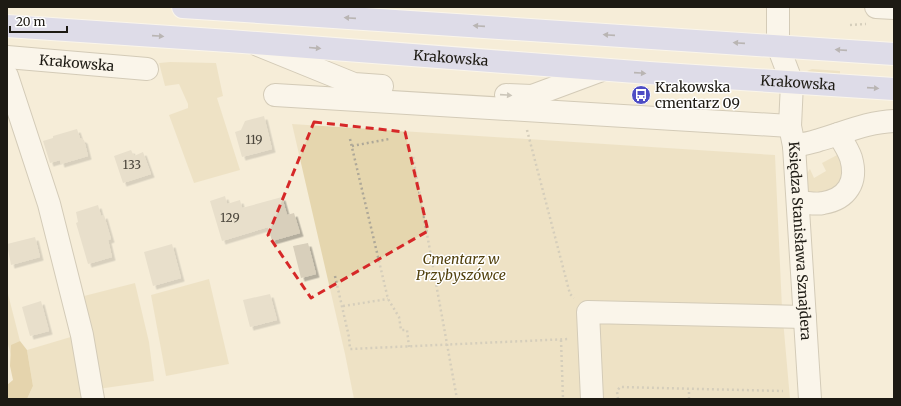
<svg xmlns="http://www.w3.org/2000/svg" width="901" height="406" font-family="Merriweather,serif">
<defs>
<filter id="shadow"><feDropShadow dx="3.5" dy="3.5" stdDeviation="0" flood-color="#0004"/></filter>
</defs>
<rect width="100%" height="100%" fill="#f5edd8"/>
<path fill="#e5d6ae" d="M 170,62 L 216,63 L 223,96 L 217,98 L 240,170 L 194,183 L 169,115 L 188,108 L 188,104 L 179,84 L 165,86 L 159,63 Z
M 812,69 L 840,71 L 840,75 L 811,73 L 807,71 Z
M 292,124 L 775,155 L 782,308 L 790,399 L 354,399 L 345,354 Z
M 839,154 C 851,181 833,197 806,192 C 806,183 804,176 810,169 L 814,178 L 826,171 L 822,163 Z
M 209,279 L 229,364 L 166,376 L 151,295 Z
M 135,283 L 149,342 L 154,381 L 98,389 L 80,297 Z
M 7,290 L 20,341 L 11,346 L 11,355 L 7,341 Z
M 74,336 L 87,399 L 27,399 L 33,386 L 27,350 Z"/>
<path fill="#d0b778" d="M 20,341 L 27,350 L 33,386 L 27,399 L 7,399 L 7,385 L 13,380 L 10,366 L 11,345 Z"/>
<path fill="#d8cfbb" filter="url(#shadow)" d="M 264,116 L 272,149 L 242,157 L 235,132 L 241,130 L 245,121 Z
M 77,129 L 80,138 L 84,140 L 88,156 L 61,164 L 60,160 L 50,163 L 43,141 L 53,138 L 53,136 Z
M 131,150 L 134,156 L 143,152 L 151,174 L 123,183 L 114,156 Z
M 225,196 L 227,204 L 240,200 L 242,208 L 282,197 L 287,215 L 294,213 L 300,233 L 272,241 L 268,227 L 222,241 L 210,201 Z
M 98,205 L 101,216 L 104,215 L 111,239 L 108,240 L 112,257 L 88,264 L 76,223 L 78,222 L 76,212 Z
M 35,237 L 40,257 L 11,265 L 7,244 Z
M 308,243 L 316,274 L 301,278 L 293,246 Z
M 172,244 L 181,278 L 153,286 L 144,252 Z
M 270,294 L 277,320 L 250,327 L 243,300 Z
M 41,301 L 49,331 L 30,336 L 22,307 Z"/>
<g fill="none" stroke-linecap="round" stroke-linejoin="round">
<defs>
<g id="minor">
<path id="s1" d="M 778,7 L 778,46 L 792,83 L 790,126 L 794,146 L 810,399"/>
<path d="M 876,7 L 894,8"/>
<path d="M 258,45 L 354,84 L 382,86"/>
<path id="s2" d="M 7,57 L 147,69"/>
<path d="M 7,76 L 49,204 L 82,335 L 93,399"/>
<path d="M 275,95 L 790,126"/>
<path d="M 506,95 L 532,96 L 602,70"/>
<path d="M 794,146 C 802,144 811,143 819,140 C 844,133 867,122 894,121"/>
<path d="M 798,202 C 806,202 815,205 823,203 C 847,199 858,182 851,158 C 848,149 843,142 838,134"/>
<path d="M 592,399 L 588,312 L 805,317"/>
</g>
<g id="major">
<path d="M 183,7 L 894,54"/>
<path id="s3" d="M 7,26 L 229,41 L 649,73 L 894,89"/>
</g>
</defs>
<use href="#minor" stroke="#aaa28f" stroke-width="24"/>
<use href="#major" stroke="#fff" stroke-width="24"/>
<path stroke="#aea898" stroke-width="2.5" stroke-dasharray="2 3" stroke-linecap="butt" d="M 850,25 L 866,24
M 527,130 L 570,294 L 574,298
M 350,139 L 388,299 L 399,317 L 401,330 L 407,330 L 409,347
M 352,146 L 389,139
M 413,157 L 457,399
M 335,276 L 349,337 L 350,349 L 569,339
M 343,306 L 388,299
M 561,340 L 563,399
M 618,399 L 617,391 L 620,387 L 783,391
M 689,399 L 689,389"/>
<use href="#minor" stroke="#fff" stroke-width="22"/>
<use href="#major" stroke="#c2c8fa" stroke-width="22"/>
</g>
<defs><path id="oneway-solid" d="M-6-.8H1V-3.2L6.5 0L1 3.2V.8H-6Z"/></defs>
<g fill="#707186">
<use href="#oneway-solid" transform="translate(350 18) rotate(-176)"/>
<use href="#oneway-solid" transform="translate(479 26) rotate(-176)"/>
<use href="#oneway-solid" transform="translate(609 35) rotate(-176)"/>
<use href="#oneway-solid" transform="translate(158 36) rotate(4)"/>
<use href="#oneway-solid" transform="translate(739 43) rotate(-176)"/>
<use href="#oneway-solid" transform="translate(315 48) rotate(5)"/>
<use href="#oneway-solid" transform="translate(841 50) rotate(-176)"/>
<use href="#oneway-solid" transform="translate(640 73) rotate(4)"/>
<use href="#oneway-solid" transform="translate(873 88) rotate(4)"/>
</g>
<use fill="#999895" href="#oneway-solid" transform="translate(506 95) rotate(4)"/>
<path d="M0 0H901V406H0ZM 314,122 L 405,132 L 428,231 L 311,298 L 268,235 Z" fill="#f5edd8" fill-opacity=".55" fill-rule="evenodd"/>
<path fill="none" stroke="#d62828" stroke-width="3" stroke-dasharray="8 5" stroke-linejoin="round" d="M 314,122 L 405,132 L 428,231 L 311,298 L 268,235 Z"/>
<defs>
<symbol id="bus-disc" viewBox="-11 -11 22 22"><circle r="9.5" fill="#4e4dc4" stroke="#fff"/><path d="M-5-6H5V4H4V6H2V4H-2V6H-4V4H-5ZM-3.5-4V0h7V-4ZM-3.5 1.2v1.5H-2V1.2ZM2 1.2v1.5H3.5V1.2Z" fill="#fff"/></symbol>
</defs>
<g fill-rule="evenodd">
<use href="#bus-disc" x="630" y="84" width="22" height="22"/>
</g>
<g text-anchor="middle" stroke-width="3" stroke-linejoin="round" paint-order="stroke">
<g font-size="12" fill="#4c473d">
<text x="254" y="144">119</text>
<text x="132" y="169">133</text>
<text x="230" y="222">129</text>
</g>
<g font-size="14" fill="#1d1a13" stroke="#fff">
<text dy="5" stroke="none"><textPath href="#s3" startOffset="445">Krakowska</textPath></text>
<text dy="5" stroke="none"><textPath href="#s2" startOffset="70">Krakowska</textPath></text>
<text dy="5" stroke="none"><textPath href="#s3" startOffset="793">Krakowska</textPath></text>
<text dy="5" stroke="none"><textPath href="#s1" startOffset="237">Księdza Stanisława Sznajdera</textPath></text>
</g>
<g font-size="14" fill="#1d1a13" stroke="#fff" text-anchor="start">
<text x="655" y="92">Krakowska<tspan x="655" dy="16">cmentarz 09</tspan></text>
</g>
<g font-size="14" font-style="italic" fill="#51400c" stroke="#fff">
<text x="461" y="264">Cmentarz w<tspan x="461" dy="16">Przybyszówce</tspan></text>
</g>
</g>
<rect width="901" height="406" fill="none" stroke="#1d1a13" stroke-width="16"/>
<path d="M10 26v6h57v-6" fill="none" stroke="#1d1a13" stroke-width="2"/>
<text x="16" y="26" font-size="12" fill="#1d1a13" stroke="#ffffff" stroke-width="3" paint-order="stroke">20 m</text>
</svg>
